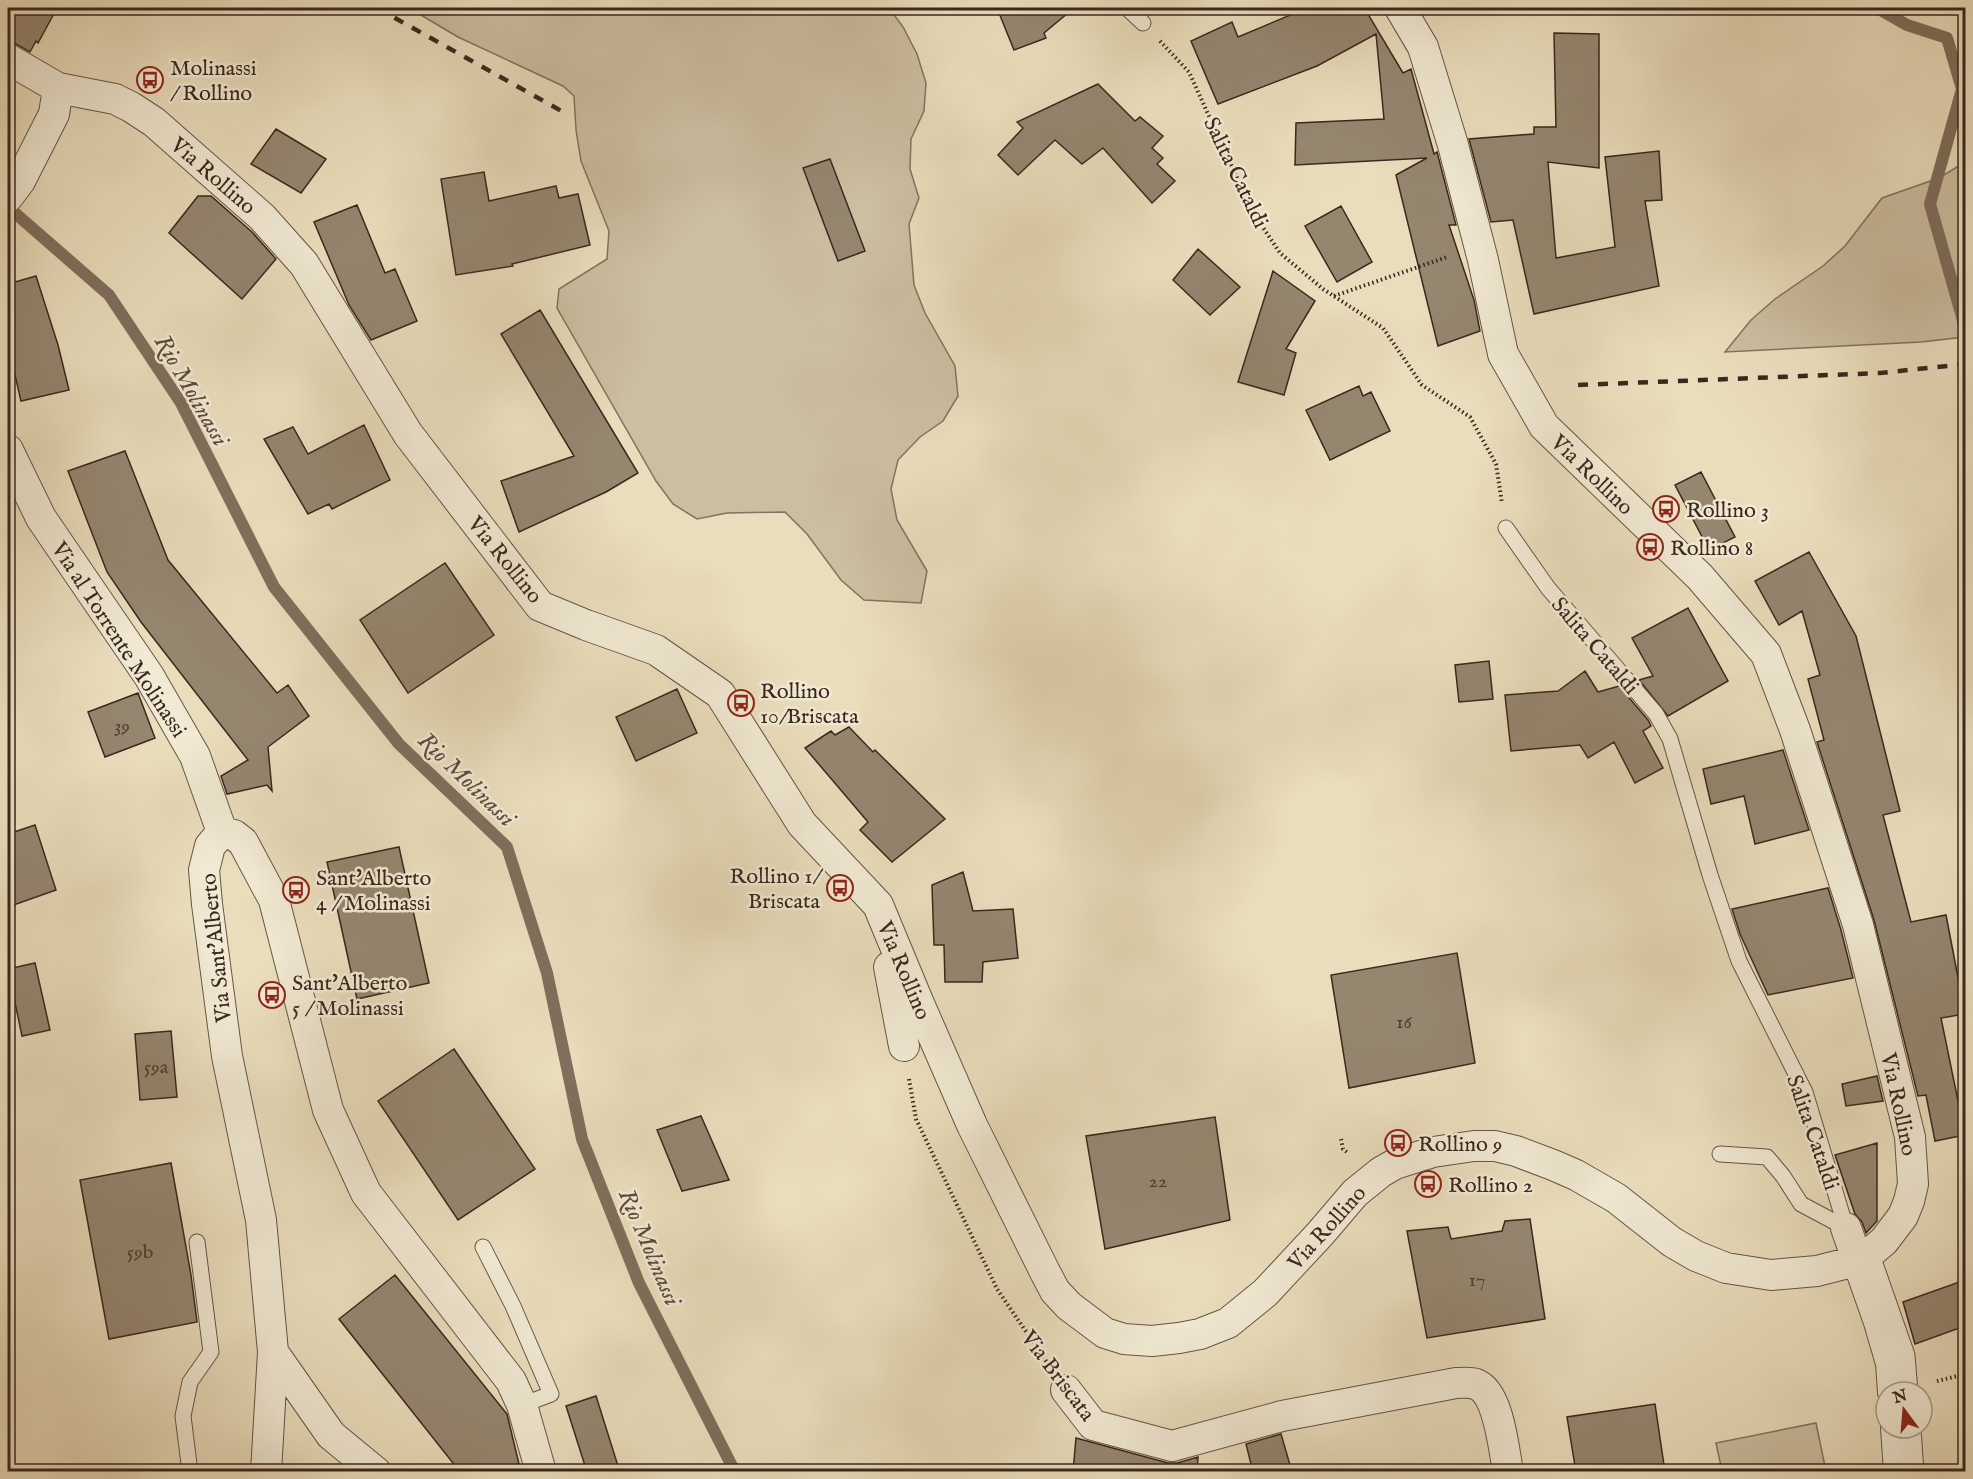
<svg xmlns="http://www.w3.org/2000/svg" width="1973" height="1479" font-family="'IM FELL English',serif">
<rect width="100%" height="100%" fill="#eaddbc"/>
<filter id="stains"><feTurbulence type="fractalNoise" baseFrequency=".00333" numOctaves="4"/><feColorMatrix values="0 0 0 0 .2 0 0 0 0 .09 0 0 0 0 .02 0 0 0 .5 -.17"/></filter>
<radialGradient id="worn" r=".72"><stop offset=".6" stop-color="#630" stop-opacity="0"/><stop offset="1" stop-color="#630" stop-opacity=".3"/></radialGradient>
<path fill="#ccbea1" stroke="#827360" stroke-width="1.5" d="M 409,8 L 889,8 L 903,27 L 917,54 L 926,83 L 924,111 L 911,139 L 910,169 L 919,198 L 909,224 L 914,285 L 925,313 L 955,366 L 958,396 L 943,421 L 920,437 L 898,460 L 891,489 L 897,520 L 927,571 L 921,603 L 864,600 L 841,580 L 807,534 L 785,512 L 727,513 L 697,519 L 673,504 L 656,481 L 557,308 L 559,289 L 607,259 L 609,231 L 581,161 L 576,130 L 574,96 L 563,86 L 458,37 Z
M 1965,162 L 1965,337 L 1921,342 L 1725,352 L 1751,320 L 1775,299 L 1823,266 L 1845,246 L 1882,198 L 1939,178 Z
M 1816,1423 L 1826,1471 L 1722,1471 L 1716,1443 Z"/>
<g fill="none" stroke-linecap="round" stroke-linejoin="round">
<path stroke="#7f6f5c" stroke-width="12" d="M 1877,8 L 1907,25 L 1947,38 L 1962,89 L 1930,204 L 1966,331
M 8,207 L 109,295 L 181,403 L 274,587 L 399,744 L 507,847 L 547,973 L 582,1139 L 639,1283 L 735,1472"/>
</g>
<path fill="#958670" stroke="#39281e" stroke-width="1.5" d="M 8,8 L 57,8 L 38,43 L 36,41 L 30,52 L 16,44 L 8,42 Z
M 997,8 L 1074,8 L 1044,33 L 1046,38 L 1014,50 Z
M 1307,8 L 1357,8 L 1359,10 L 1365,9 L 1403,73 L 1411,69 L 1434,154 L 1437,152 L 1456,225 L 1449,225 L 1474,300 L 1480,331 L 1438,346 L 1396,175 L 1427,158 L 1295,165 L 1296,123 L 1384,119 L 1376,34 L 1317,66 L 1218,104 L 1191,41 L 1232,22 L 1238,37 Z
M 1554,33 L 1599,34 L 1599,168 L 1548,162 L 1556,258 L 1615,247 L 1605,157 L 1659,151 L 1662,200 L 1645,201 L 1659,286 L 1534,314 L 1513,220 L 1491,222 L 1469,139 L 1534,134 L 1534,127 L 1556,127 Z
M 1098,84 L 1135,121 L 1140,117 L 1163,136 L 1152,148 L 1163,158 L 1157,164 L 1175,181 L 1152,203 L 1103,148 L 1082,164 L 1055,140 L 1018,175 L 998,155 L 1023,128 L 1017,122 Z
M 276,129 L 326,159 L 301,193 L 251,164 Z
M 830,159 L 865,251 L 838,261 L 803,168 Z
M 484,172 L 489,201 L 556,186 L 559,198 L 578,194 L 590,245 L 512,264 L 513,266 L 456,275 L 441,179 Z
M 198,196 L 211,196 L 252,232 L 276,259 L 242,299 L 169,233 Z
M 357,205 L 385,273 L 395,269 L 417,321 L 371,340 L 349,305 L 314,222 Z
M 1341,206 L 1372,262 L 1337,282 L 1305,226 Z
M 1198,249 L 1240,287 L 1210,315 L 1173,280 Z
M 1273,271 L 1315,301 L 1286,349 L 1296,353 L 1284,395 L 1238,382 Z
M 36,276 L 58,345 L 69,390 L 21,401 L 8,345 L 8,284 Z
M 540,310 L 638,473 L 606,492 L 519,532 L 501,481 L 574,456 L 501,334 Z
M 1359,386 L 1363,396 L 1371,392 L 1390,431 L 1330,460 L 1306,410 Z
M 364,425 L 390,480 L 332,509 L 329,504 L 308,514 L 264,439 L 293,427 L 308,454 Z
M 125,451 L 168,560 L 277,693 L 288,685 L 309,716 L 268,747 L 272,791 L 267,785 L 227,794 L 221,776 L 248,760 L 141,622 L 107,572 L 68,471 Z
M 1701,472 L 1735,537 L 1709,550 L 1675,485 Z
M 1809,552 L 1856,636 L 1900,811 L 1883,815 L 1911,922 L 1946,915 L 1965,1014 L 1941,1018 L 1965,1135 L 1935,1141 L 1926,1095 L 1918,1096 L 1874,920 L 1817,742 L 1824,740 L 1808,679 L 1820,675 L 1802,611 L 1779,625 L 1755,581 Z
M 445,563 L 494,635 L 408,693 L 360,620 Z
M 1688,608 L 1728,681 L 1668,716 L 1639,680 L 1653,676 L 1632,638 Z
M 1489,661 L 1493,699 L 1459,702 L 1455,665 Z
M 1585,671 L 1598,692 L 1619,686 L 1648,720 L 1651,726 L 1643,731 L 1663,768 L 1635,783 L 1614,742 L 1588,758 L 1580,745 L 1511,751 L 1505,695 L 1558,691 Z
M 677,689 L 697,733 L 636,761 L 616,717 Z
M 138,693 L 155,738 L 105,757 L 88,712 Z
M 849,727 L 873,752 L 875,750 L 945,819 L 892,862 L 860,830 L 868,822 L 805,748 L 831,731 L 835,735 Z
M 1783,750 L 1809,830 L 1755,844 L 1744,796 L 1711,804 L 1703,769 Z
M 35,825 L 56,890 L 8,907 L 8,834 Z
M 399,847 L 429,983 L 357,999 L 327,862 Z
M 963,872 L 973,911 L 1013,909 L 1018,958 L 983,962 L 982,982 L 945,982 L 944,945 L 934,945 L 932,885 Z
M 1828,888 L 1841,930 L 1853,978 L 1768,995 L 1740,934 L 1732,909 Z
M 1457,953 L 1475,1063 L 1349,1088 L 1331,975 Z
M 35,963 L 50,1030 L 22,1036 L 8,969 Z
M 171,1031 L 177,1097 L 140,1100 L 135,1034 Z
M 454,1049 L 535,1169 L 458,1220 L 378,1101 Z
M 1877,1076 L 1883,1101 L 1846,1106 L 1842,1084 Z
M 701,1116 L 729,1180 L 682,1191 L 657,1130 Z
M 1215,1117 L 1230,1220 L 1105,1249 L 1086,1136 Z
M 1877,1143 L 1877,1221 L 1866,1233 L 1862,1222 L 1855,1214 L 1835,1155 Z
M 171,1163 L 191,1275 L 197,1322 L 109,1339 L 80,1180 Z
M 1530,1219 L 1545,1319 L 1427,1338 L 1407,1231 L 1448,1227 L 1451,1239 L 1502,1231 L 1505,1221 Z
M 395,1275 L 507,1414 L 519,1464 L 486,1472 L 455,1472 L 453,1463 L 339,1319 Z
M 1965,1280 L 1965,1326 L 1915,1344 L 1903,1302 Z
M 596,1396 L 618,1466 L 599,1472 L 587,1472 L 566,1406 Z
M 1655,1404 L 1665,1472 L 1576,1472 L 1567,1417 Z
M 1281,1434 L 1292,1472 L 1253,1472 L 1246,1444 Z
M 1076,1438 L 1168,1463 L 1177,1463 L 1198,1457 L 1197,1472 L 1073,1472 Z"/>
<g fill="none" stroke-linecap="round" stroke-linejoin="round">
<defs>
<path id="service" d="M 1127,8 L 1143,23
M 1506,528 L 1548,588 L 1656,714 L 1670,739 L 1710,875 L 1739,961 L 1805,1092 L 1846,1228
M 1720,1154 L 1767,1157 L 1783,1176 L 1801,1204 L 1846,1228
M 483,1247 L 513,1306 L 551,1394 L 522,1405
M 1871,1252 L 1907,1355 L 1910,1392
M 1913,1428 L 1916,1472
M 190,1472 L 183,1416 L 190,1382 L 211,1352 L 197,1242"/>
<path id="minor" d="M 8,59 L 58,88
M 8,197 L 20,181 L 54,114 L 58,88 L 115,99 L 131,107 L 154,122 L 262,217 L 304,264 L 408,434 L 540,606 L 586,625 L 656,650 L 720,694 L 802,824 L 878,905 L 917,999 L 972,1125 L 1045,1272 L 1055,1291 L 1069,1306 L 1105,1333 L 1124,1339 L 1152,1341 L 1179,1338 L 1200,1334 L 1228,1323 L 1265,1293 L 1320,1234 L 1355,1193 L 1381,1172 L 1395,1164 L 1433,1152 L 1474,1146 L 1495,1146 L 1516,1151 L 1553,1165 L 1576,1175 L 1616,1198 L 1672,1242 L 1696,1256 L 1726,1268 L 1771,1275 L 1817,1271 L 1856,1261 L 1871,1252 L 1884,1241 L 1903,1216 L 1909,1201 L 1913,1184 L 1910,1137 L 1858,925 L 1795,730 L 1766,654 L 1700,577 L 1544,426 L 1503,354 L 1483,260 L 1453,145 L 1423,47 L 1400,8
M 8,450 L 41,518 L 149,676 L 195,756 L 222,832
M 222,832 L 234,835 L 243,842 L 274,900 L 328,1110 L 366,1193 L 511,1381 L 522,1405 L 541,1472
M 222,832 L 210,846 L 204,870 L 207,904 L 227,1056 L 261,1220 L 273,1352 L 266,1472
M 889,967 L 904,1046
M 1846,1228 L 1879,1322 L 1891,1363 L 1893,1392
M 273,1352 L 331,1435 L 376,1472
M 1066,1390 L 1093,1425 L 1172,1446 L 1282,1416 L 1456,1383 C 1462,1383 1470,1382 1476,1384 C 1499,1393 1504,1450 1508,1472
M 1896,1428 L 1899,1472"/>
</defs>
<use href="#service" stroke="#655546" stroke-width="17"/>
<use href="#minor" stroke="#655546" stroke-width="32"/>
<path stroke="#39281e" stroke-width="4" stroke-dasharray="1.5 3" stroke-linecap="butt" d="M 1160,41 L 1189,72 L 1252,211 L 1280,253 L 1323,289 L 1383,328 L 1422,385 L 1470,417 L 1496,464 L 1502,503
M 1334,296 L 1447,257
M 909,1079 L 916,1119 L 997,1289 L 1048,1364
M 1341,1139 L 1343,1149 L 1349,1154
M 1937,1381 L 1966,1374"/>
<use href="#service" stroke="#f1e9d3" stroke-width="15"/>
<use href="#minor" stroke="#f1e9d3" stroke-width="30"/>
<path stroke="#39281e" stroke-width="4.5" stroke-dasharray="10 10" stroke-linecap="butt" d="M 377,8 L 565,113
M 1578,385 L 1880,373 L 1966,364"/>
</g>
<defs>
<symbol id="bus-ring" viewBox="-11 -11 22 22"><circle r="9.5" fill="#f1e9d3" stroke="#8f2418" stroke-width="1.5"/><path d="M-5-6H5V4H4V6H2V4H-2V6H-4V4H-5ZM-3.5-4V0h7V-4ZM-3.5 1.2v1.5H-2V1.2ZM2 1.2v1.5H3.5V1.2Z" fill="#8f2418"/></symbol>
</defs>
<g fill-rule="evenodd">
<use href="#bus-ring" x="135" y="65" width="30" height="30"/>
<use href="#bus-ring" x="1651" y="494" width="30" height="30"/>
<use href="#bus-ring" x="1635" y="532" width="30" height="30"/>
<use href="#bus-ring" x="726" y="688" width="30" height="30"/>
<use href="#bus-ring" x="825" y="873" width="30" height="30"/>
<use href="#bus-ring" x="281" y="875" width="30" height="30"/>
<use href="#bus-ring" x="257" y="980" width="30" height="30"/>
<use href="#bus-ring" x="1383" y="1128" width="30" height="30"/>
<use href="#bus-ring" x="1413" y="1169" width="30" height="30"/>
</g>
<g text-anchor="middle" stroke-width="5" stroke-linejoin="round" paint-order="stroke">
<g font-size="20" fill="#504032">
<text x="122" y="732">39</text>
<text x="1404" y="1028">16</text>
<text x="156" y="1073">59a</text>
<text x="1158" y="1187">22</text>
<text x="140" y="1258">59b</text>
<text x="1477" y="1286">17</text>
</g>
<g font-size="22" fill="#39281e" stroke="#f1e9d3" text-anchor="start">
<text x="170" y="75">Molinassi<tspan x="170" dy="25">/ Rollino</tspan></text>
<text x="1686" y="517">Rollino 3</text>
<text x="1670" y="555">Rollino 8</text>
<text x="760" y="698">Rollino<tspan x="760" dy="25">10/Briscata</tspan></text>
<text x="820" y="883" text-anchor="end">Rollino 1/<tspan x="820" dy="25">Briscata</tspan></text>
<text x="316" y="885">Sant'Alberto<tspan x="316" dy="25">4 / Molinassi</tspan></text>
<text x="292" y="990">Sant'Alberto<tspan x="292" dy="25">5 / Molinassi</tspan></text>
<text x="1418" y="1151">Rollino 9</text>
<text x="1448" y="1192">Rollino 2</text>
</g>
<g font-size="22" fill="#39281e" stroke="#f1e9d3">
<text transform="translate(1237 172) rotate(64)" y="8">Salita Cataldi</text>
<text transform="translate(214 175) rotate(41)" y="8">Via Rollino</text>
<text transform="translate(1593 474) rotate(44)" y="8">Via Rollino</text>
<text transform="translate(506 559) rotate(51)" y="8">Via Rollino</text>
<text transform="translate(120 639) rotate(57)" y="8">Via al Torrente Molinassi</text>
<text transform="translate(1596 645) rotate(49)" y="8">Salita Cataldi</text>
<text transform="translate(215 948) rotate(-96)" y="8">Via Sant'Alberto</text>
<text transform="translate(905 970) rotate(67)" y="8">Via Rollino</text>
<text transform="translate(1900 1104) rotate(78)" y="8">Via Rollino</text>
<text transform="translate(1814 1132) rotate(71)" y="8">Salita Cataldi</text>
<text transform="translate(1326 1227) rotate(-48)" y="8">Via Rollino</text>
<text transform="translate(1059 1375) rotate(53)" y="8">Via Briscata</text>
</g>
<g font-size="24" font-style="italic" fill="#5c4c3d" stroke="#f1e9d3">
<text transform="translate(192 390) rotate(60)" y="8">Rio Molinassi</text>
<text transform="translate(467 779) rotate(44)" y="8">Rio Molinassi</text>
<text transform="translate(650 1247) rotate(67)" y="8">Rio Molinassi</text>
</g>
</g>
<rect width="1973" height="1479" fill="none" stroke="#eaddbc" stroke-width="30"/>
<rect x="9" y="9" width="1955" height="1461" fill="none" stroke="#39281e" stroke-width="3"/>
<rect x="15" y="15" width="1943" height="1449" fill="none" stroke="#39281e" stroke-width="1.5"/>
<g transform="translate(1904 1410) rotate(344)"><circle r="28" fill="#f1e9d3" stroke="#a79c8b" stroke-width="1.5"/>
<path d="M0-4.5L10 22L0 15L-10 22Z" fill="#8f2418"/>
<text y="-9" font-size="16" font-weight="bold" text-anchor="middle" fill="#39281e">N</text>
</g>
<rect width="100%" height="100%" filter="url(#stains)"/>
<rect width="100%" height="100%" fill="url(#worn)"/>
</svg>
